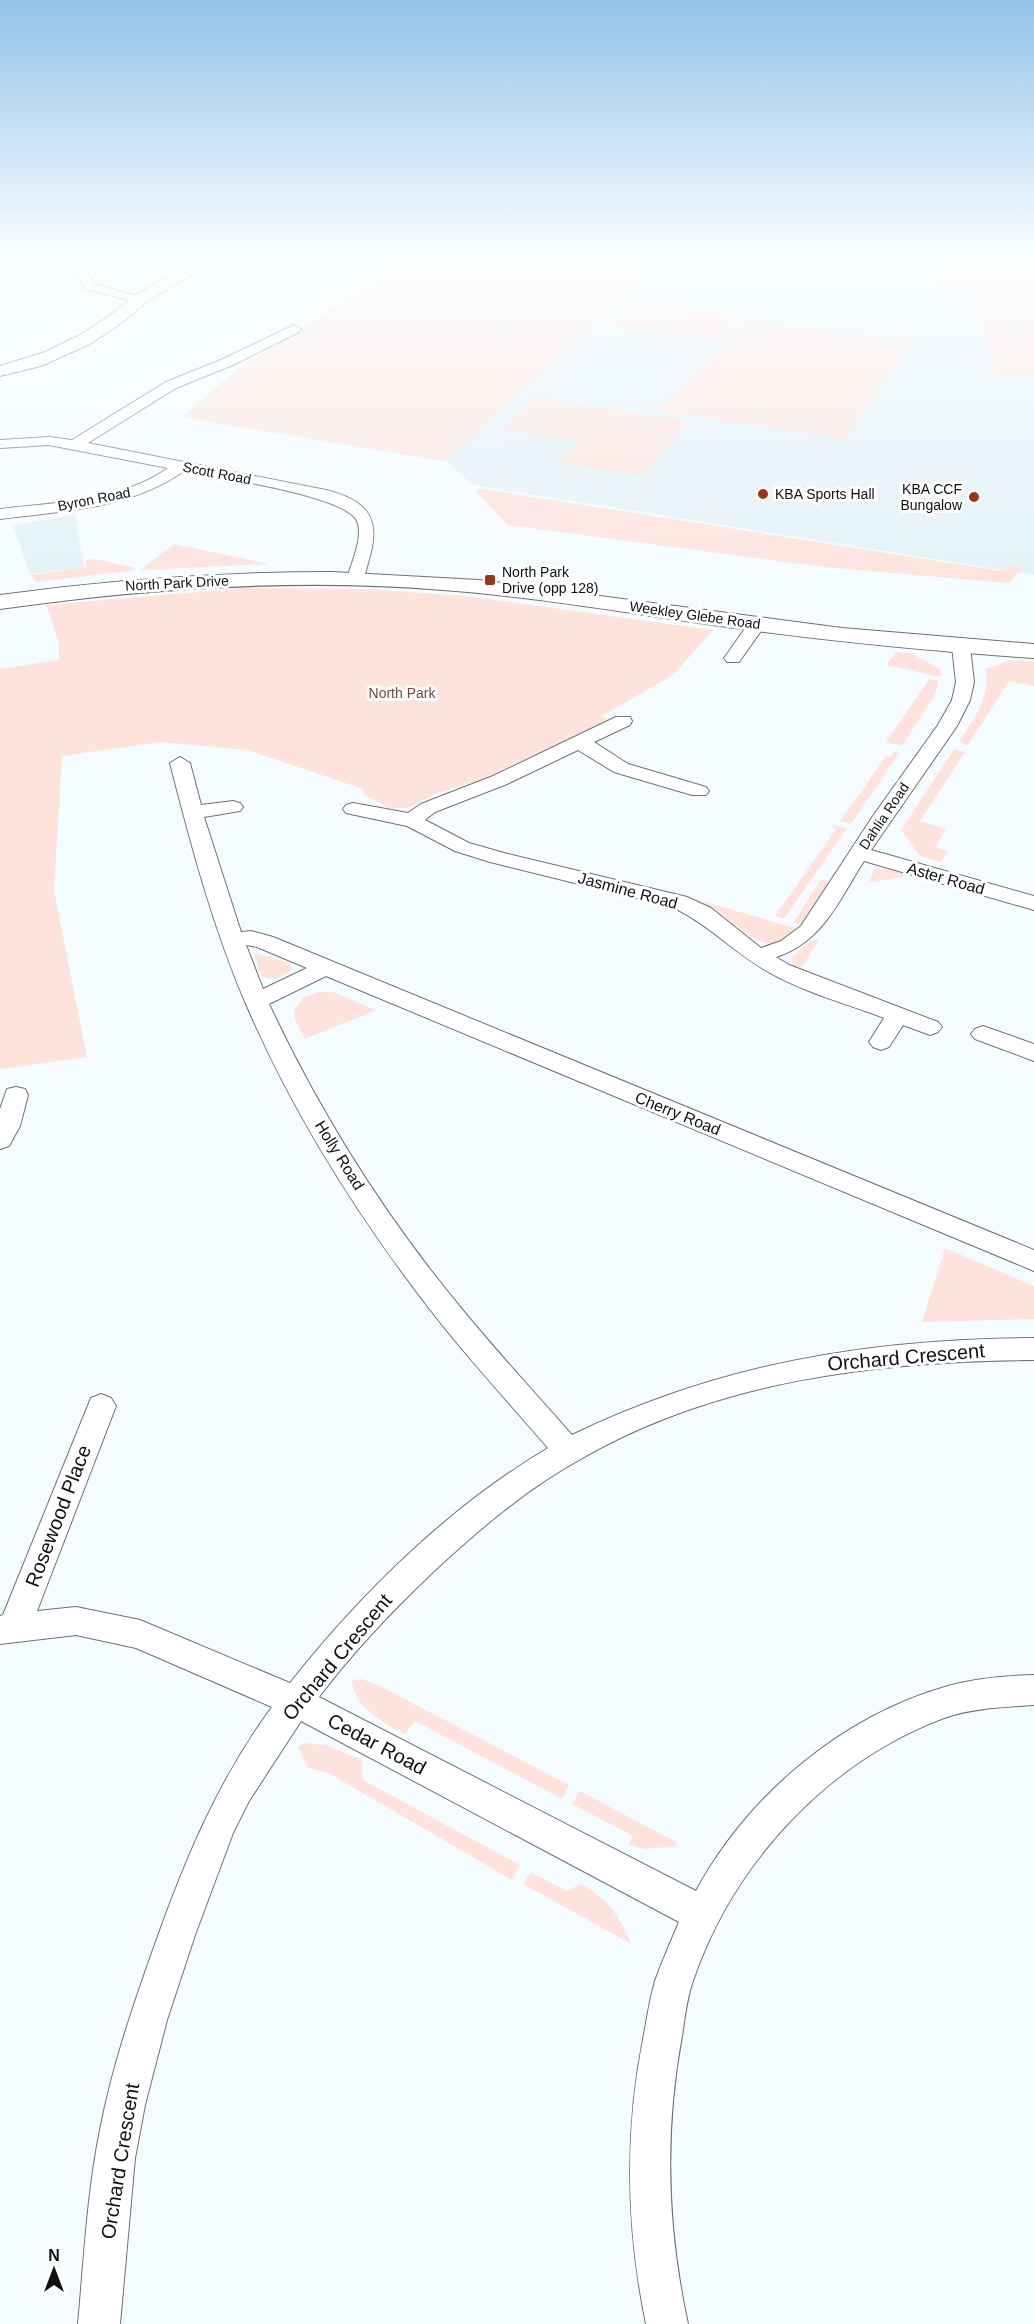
<svg xmlns="http://www.w3.org/2000/svg" width="1034" height="2324" font-family="Helvetica,sans-serif">
<rect width="100%" height="100%" fill="#f5fcff"/>
<path fill="#e3f2f8" d="M 416,256 L 731,256 L 981,291 L 979,312 L 996,375 L 1034,377 L 1034,575 L 474,485 L 445,461 L 182,417 L 236,370 Z
M 75,514 L 84,567 L 30,574 L 13,526 Z"/>
<path fill="#fde3dc" d="M 328,256 L 386,256 L 339,281 L 332,257 Z
M 416,256 L 672,256 L 445,461 L 182,417 L 236,370 Z
M 731,256 L 1034,256 L 1034,377 L 996,376 L 979,312 L 981,291 Z
M 634,300 L 739,314 L 715,341 L 608,326 Z
M 745,319 L 911,342 L 845,439 L 658,411 Z
M 535,397 L 688,421 L 641,476 L 558,462 L 577,441 L 502,429 Z
M 483,489 L 1001,571 L 1006,565 L 1022,567 L 1009,583 L 824,567 L 508,525 L 475,491 Z
M 174,544 L 269,564 L 141,570 Z
M 96,559 L 135,568 L 130,571 L 35,582 L 32,575 L 86,567 L 86,560 Z
M 242,588 L 369,589 L 466,596 L 713,630 L 673,675 L 602,716 L 608,720 L 485,778 L 435,794 L 409,808 L 388,808 L 364,794 L 363,789 L 247,750 L 161,742 L 62,756 L 54,891 L 87,1057 L 0,1069 L 0,669 L 59,660 L 59,644 L 46,605 Z
M 896,652 L 911,653 L 940,669 L 941,677 L 886,665 Z
M 1011,660 L 1034,661 L 1034,686 L 1009,681 L 968,745 L 959,742 C 974,718 990,699 986,669 Z
M 929,679 L 939,681 L 934,696 L 902,746 L 886,742 Z
M 954,749 L 965,752 L 920,821 L 946,829 L 935,847 L 948,851 L 941,862 L 920,856 L 901,830 Z
M 894,751 L 900,752 L 851,824 L 840,821 L 886,756 L 890,757 Z
M 834,825 L 847,828 L 784,919 L 775,916 L 836,829 L 832,827 Z
M 875,869 L 891,869 L 908,874 L 906,876 L 868,883 Z
M 821,879 L 830,882 L 801,925 L 793,923 Z
M 702,901 L 795,928 C 772,963 741,929 721,913 C 714,908 706,907 702,901 Z
M 813,939 L 819,940 L 799,971 L 792,964 L 791,957 Z
M 257,953 L 289,963 L 292,970 L 277,979 L 265,978 L 261,976 L 254,954 Z
M 319,992 L 333,992 L 376,1010 L 305,1039 L 295,1020 L 294,1010 L 304,997 Z
M 945,1248 L 1034,1286 L 1034,1319 L 922,1322 Z
M 362,1679 L 382,1687 L 569,1785 L 562,1799 L 415,1721 L 405,1734 C 383,1723 353,1707 352,1680 Z
M 304,1743 L 326,1745 L 362,1760 L 363,1780 L 520,1865 L 512,1880 L 328,1773 L 308,1768 L 298,1747 Z
M 580,1791 L 676,1842 L 677,1846 L 646,1849 L 628,1845 L 633,1836 L 572,1804 Z
M 531,1872 L 567,1891 L 581,1884 C 606,1897 621,1917 631,1944 L 523,1884 Z"/>
<g fill="none" stroke-linecap="round" stroke-linejoin="round">
<defs>
<path id="minor" d="M 67,256 L 79,256 L 94,284 L 147,299 L 141,303 L 85,289 Z
M 294,325 L 301,329 L 299,332 L 233,365 L 176,388 L 88,443 L 326,490 C 365,500 381,516 370,556 C 367,565 366,575 361,583 L 355,584 L 347,579 C 351,563 364,537 357,521 C 345,495 215,477 184,471 C 130,509 63,511 0,519 L 0,509 C 56,502 120,502 168,468 L 49,445 L 0,448 L 0,440 L 49,437 L 72,440 L 166,382 L 223,359 Z
M 757,619 L 766,624 L 739,662 L 727,662 L 724,658 L 727,654 L 751,620 Z
M 961,642 L 970,647 L 974,682 L 970,700 L 957,726 L 871,850 L 1034,896 L 1034,910 L 864,861 C 839,900 823,942 776,957 L 789,965 L 938,1022 L 942,1027 L 938,1032 L 930,1035 L 903,1025 L 889,1047 L 881,1050 L 873,1047 L 869,1042 L 884,1018 C 848,1004 806,993 772,974 C 736,955 709,924 672,907 L 490,862 L 455,851 L 407,826 L 346,813 L 343,809 L 346,805 L 353,803 L 408,813 L 421,804 L 493,776 L 616,717 L 630,717 L 632,721 L 630,725 L 594,742 L 628,764 L 706,787 L 709,791 L 706,795 L 692,795 L 614,772 L 578,750 L 507,784 L 435,812 L 425,820 L 469,843 L 504,853 L 687,897 L 711,908 L 761,948 L 781,941 L 801,926 L 873,816 L 938,725 L 952,700 L 956,682 L 952,647 Z
M 180,757 L 190,763 L 201,805 L 233,801 L 240,803 L 243,807 L 240,811 L 204,817 L 241,932 L 251,931 L 273,937 L 1034,1250 L 1034,1271 L 326,976 L 269,1004 C 320,1113 384,1215 461,1308 C 497,1352 535,1393 572,1435 C 721,1363 870,1339 1034,1338 L 1034,1360 C 878,1361 717,1380 579,1460 C 525,1490 477,1531 432,1573 C 392,1611 353,1652 319,1697 L 696,1891 C 748,1795 842,1716 948,1686 C 976,1678 1005,1676 1034,1675 L 1034,1705 C 1005,1707 972,1708 944,1718 C 829,1761 734,1862 694,1978 C 687,1996 685,2017 682,2036 C 664,2133 667,2228 688,2324 L 646,2324 C 626,2227 624,2132 644,2034 C 647,2017 650,1998 655,1981 C 662,1961 671,1941 679,1922 L 301,1721 L 249,1801 L 233,1833 L 195,1935 L 167,2020 L 145,2105 L 135,2158 L 120,2324 L 78,2324 C 84,2259 87,2194 100,2130 C 112,2067 133,2006 154,1947 C 185,1860 217,1782 272,1707 L 136,1648 L 76,1635 L 0,1644 L 0,1616 L 3,1615 L 91,1398 L 101,1394 L 111,1398 L 116,1406 L 37,1611 L 76,1607 L 140,1620 L 290,1683 C 361,1593 449,1507 548,1448 C 512,1406 474,1365 439,1321 C 363,1224 295,1118 246,1004 C 213,927 191,845 170,763 ZM 246,945 L 257,947 L 307,968 L 263,989 Z
M 983,1026 L 1034,1044 L 1034,1061 L 975,1039 L 971,1034 L 975,1029 Z
M 16,1087 L 25,1089 L 28,1095 L 20,1126 L 9,1146 L 0,1149 L 0,1109 L 7,1089 Z"/>
<path id="tertiary" d="M 204,256 L 222,256 L 148,301 L 120,324 L 90,344 L 41,366 L 0,376 L 0,366 L 45,352 L 78,336 L 108,317 L 136,295 Z
M 332,572 L 479,580 L 842,628 L 1034,644 L 1034,658 C 931,651 829,641 727,627 C 633,614 538,597 443,590 C 294,578 147,588 0,609 L 0,595 C 110,580 220,572 332,572 Z"/>
</defs>
<use href="#minor" stroke="#6c7174" stroke-width="2"/>
<use href="#tertiary" stroke="#6c7174" stroke-width="2"/>
<use href="#minor" fill="#fff" fill-rule="evenodd"/>
<use href="#tertiary" fill="#fff" fill-rule="evenodd"/>
</g>
<linearGradient id="sky" x2="0" y2="1"><stop stop-color="#92c2e8"/><stop offset="0.44" stop-color="#fafeff"/><stop offset="1" stop-color="#fafeff" stop-opacity="0"/></linearGradient>
<rect width="1034" height="581" fill="url(#sky)"/>
<g fill="#9c3514" stroke="#fff" stroke-width="2">
<circle cx="763" cy="494" r="6"/>
<circle cx="974" cy="497" r="6"/>
<rect x="484" y="574" width="12" height="12" rx="3"/>
</g>
<g text-anchor="middle" stroke-width="6" stroke-linejoin="round" paint-order="stroke">
<g font-size="14" fill="#0f1112" stroke="#fff">
<text transform="translate(217 473) rotate(11)" y="5">Scott Road</text>
<text transform="translate(94 499) rotate(-11)" y="5">Byron Road</text>
<text transform="translate(177 583) rotate(-3)" y="5">North Park Drive</text>
<text transform="translate(695 615) rotate(8)" y="5">Weekley Glebe Road</text>
<text transform="translate(884 816) rotate(-56)" y="5">Dahlia Road</text>
</g>
<g font-size="14" fill="#0f1112" stroke="#fff" text-anchor="start">
<text x="962" y="494" text-anchor="end">KBA CCF<tspan x="962" dy="16">Bungalow</tspan></text>
<text x="775" y="499">KBA Sports Hall</text>
<text x="502" y="577">North Park<tspan x="502" dy="16">Drive (opp 128)</tspan></text>
</g>
<g font-size="14" fill="#7a4536" stroke="#fff">
<text x="402" y="698">North Park</text>
</g>
<g font-size="16" fill="#0f1112" stroke="#fff">
<text transform="translate(946 878) rotate(16)" y="6">Aster Road</text>
<text transform="translate(628 890) rotate(15)" y="6">Jasmine Road</text>
<text transform="translate(678 1113) rotate(22)" y="6">Cherry Road</text>
<text transform="translate(340 1155) rotate(58)" y="6">Holly Road</text>
</g>
<g font-size="20" fill="#0f1112" stroke="#fff">
<text transform="translate(906 1357) rotate(-5)" y="7">Orchard Crescent</text>
<text transform="translate(58 1516) rotate(-69)" y="7">Rosewood Place</text>
<text transform="translate(337 1657) rotate(-50)" y="7">Orchard Crescent</text>
<text transform="translate(377 1744) rotate(28)" y="7">Cedar Road</text>
<text transform="translate(120 2161) rotate(-81)" y="7">Orchard Crescent</text>
</g>
</g>
<g transform="translate(54 2270)" stroke="#ffffff" stroke-width="4.5" paint-order="stroke">
<path d="M0-4.5L10 22L0 15L-10 22Z" fill="#0f1112"/>
<text y="-9" font-size="16" font-weight="bold" text-anchor="middle" fill="#0f1112">N</text>
</g>
</svg>
